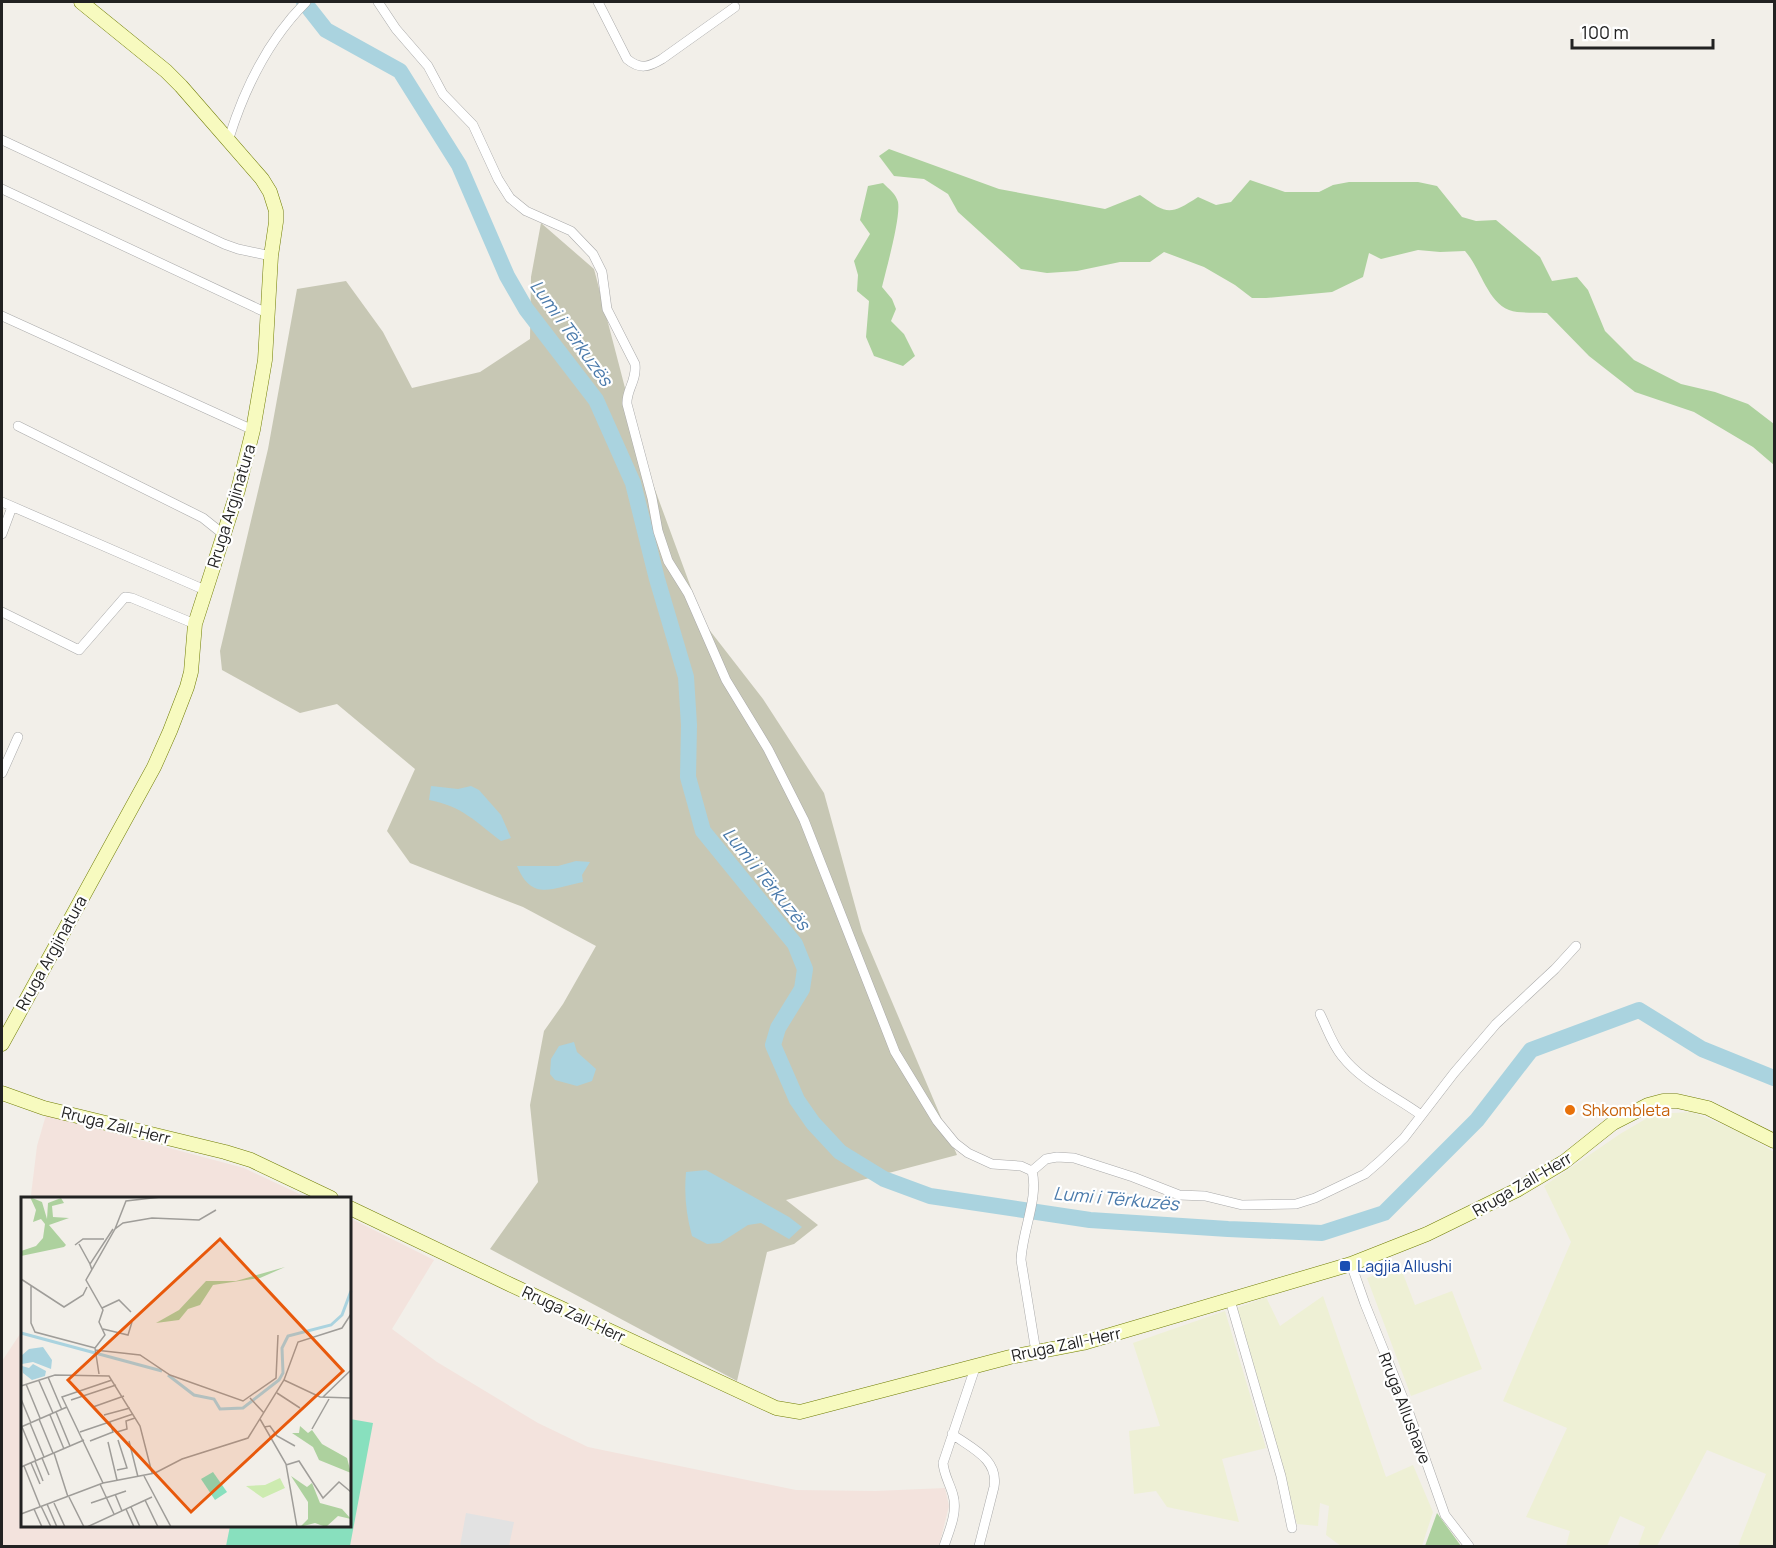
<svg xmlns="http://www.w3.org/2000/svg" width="1776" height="1548" font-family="Manrope,sans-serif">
<rect width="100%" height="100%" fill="#f2efe9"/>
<path fill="#f3e3dd" d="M 46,1115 L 244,1168 L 308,1198 L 36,1198 L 31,1195 L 37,1146 Z
M 350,1218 L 434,1260 L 392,1329 L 437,1362 L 538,1423 L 588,1447 L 796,1490 L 875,1491 L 945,1488 L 949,1506 L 939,1546 L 2,1546 L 2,1361 L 22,1331 L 22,1526 L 350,1526 Z"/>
<path fill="#c7c7b4" d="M 541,223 L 594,269 L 643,457 L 704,623 L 763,699 L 824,793 L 862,931 L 957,1155 L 786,1200 L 818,1225 L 794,1244 L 767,1252 L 737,1381 L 490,1249 L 538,1182 L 530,1105 L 544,1031 L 563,1004 L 596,946 L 523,907 L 410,863 L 387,831 L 415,769 L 337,704 L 300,713 L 222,670 L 220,651 L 268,449 L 297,289 L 346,281 L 383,332 L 412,388 L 480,372 L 530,339 L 531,277 Z"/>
<path fill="#eef0d5" d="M 1692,1112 L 1740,1132 L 1774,1152 L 1774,1546 L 1738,1546 L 1766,1474 L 1707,1450 L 1657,1546 L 1638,1546 L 1645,1527 L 1620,1516 L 1607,1546 L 1566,1546 L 1570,1531 L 1526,1517 L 1567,1428 L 1503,1401 L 1571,1242 L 1544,1186 L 1620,1134 L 1654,1114 Z
M 1400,1266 L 1415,1305 L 1452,1291 L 1482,1369 L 1411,1396 L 1367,1278 Z
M 1323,1296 L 1386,1477 L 1413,1465 L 1433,1512 L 1422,1546 L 1341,1546 L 1326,1535 L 1329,1506 L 1320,1503 L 1318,1526 L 1297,1524 L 1237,1308 L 1266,1297 L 1280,1326 Z
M 1225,1311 L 1266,1448 L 1222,1459 L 1239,1522 L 1167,1507 L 1156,1491 L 1134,1494 L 1129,1431 L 1160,1426 L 1133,1343 Z"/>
<path fill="#add19e" d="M 889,149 L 999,189 L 1105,209 L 1140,195 C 1167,214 1169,216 1198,197 L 1216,205 L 1231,202 L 1250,180 L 1285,192 L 1319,192 L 1333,185 L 1349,182 L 1418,182 L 1437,186 L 1462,217 L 1476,221 L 1496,220 L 1540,257 L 1552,281 L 1577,277 L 1588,290 L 1605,331 L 1634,360 L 1681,384 L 1715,392 L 1748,404 L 1774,424 L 1774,465 L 1753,447 L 1694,412 L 1635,392 L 1589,356 L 1547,313 C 1536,312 1520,314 1509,310 C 1487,301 1481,269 1465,251 L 1440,252 L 1418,250 L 1381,259 L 1369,253 L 1363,277 L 1332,292 L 1266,298 L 1252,298 L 1235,285 L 1204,267 L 1164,252 L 1150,262 L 1120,262 L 1077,271 L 1047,273 L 1021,269 L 958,212 L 948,194 L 924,179 L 894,176 L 879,156 Z
M 883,183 C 889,189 896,194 898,202 C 901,217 886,270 882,287 L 892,299 L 896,309 L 891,321 L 904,334 L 915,356 L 903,366 L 874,356 L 866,337 L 869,301 L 857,291 L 858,275 L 854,261 L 870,234 L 860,220 L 868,186 Z
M 1437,1513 L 1461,1546 L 1425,1546 Z"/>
<path fill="#88e0be" d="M 350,1419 L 373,1423 L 350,1546 L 226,1546 L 230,1526 L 350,1526 Z"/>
<path fill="#e2e2e2" d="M 466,1513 L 514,1522 L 509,1546 L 460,1546 Z"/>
<path fill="#aad3df" d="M 431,786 L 458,789 L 471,786 L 479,790 L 501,815 L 511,838 L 501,841 C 476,822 462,806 429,800 Z
M 576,861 L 590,862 L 582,875 L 583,882 C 552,888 532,902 517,866 L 558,866 Z
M 574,1042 L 577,1052 L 596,1069 L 592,1081 L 577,1086 L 555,1080 L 550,1074 L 551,1059 L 559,1046 Z
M 706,1170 L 789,1217 L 802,1227 L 789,1239 L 761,1223 L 748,1225 L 720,1243 L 707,1244 L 692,1236 C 686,1214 684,1194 686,1172 Z"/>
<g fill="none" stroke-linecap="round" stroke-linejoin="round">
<path stroke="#aad3df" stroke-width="16" d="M 304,2 L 326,30 L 400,71 L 459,165 L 507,276 L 526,309 L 596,400 L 633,483 L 657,579 L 686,677 L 689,725 L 688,777 L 703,831 L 795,944 L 805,969 L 802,989 L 778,1028 L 773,1045 L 797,1100 L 813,1123 L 840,1152 L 884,1179 L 930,1196 L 1090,1220 L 1228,1229 L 1322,1233 L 1384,1213 L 1477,1120 L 1531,1050 L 1639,1010 L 1702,1049 L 1774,1078"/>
<defs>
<path id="street" d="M 378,2 L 396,29 L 428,66 L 443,94 L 473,125 L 498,179 L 510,198 L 526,211 L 571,231 L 593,254 L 602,272 L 607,309 L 635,364 C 637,381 626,390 627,404 L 652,498 L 658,531 L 668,561 L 688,593 L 726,680 L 768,749 L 804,820 L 895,1052 L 937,1121 L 955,1143 L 968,1153 L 992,1164 L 1021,1166 L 1032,1171
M 598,2 L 627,59 C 640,70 649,67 662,59 L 735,7
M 229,138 C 245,87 268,40 306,2
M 2,140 L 224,244 L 238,249 L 271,256
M 2,189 L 267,313
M 2,316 L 253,430
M 18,426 L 189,511 L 203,518 L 223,534
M 2,502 L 205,590
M 2,534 L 12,507
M 2,612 L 79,650 L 125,597 L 132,598 L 195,624
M 2,773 L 18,737
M 1320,1014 C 1327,1028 1332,1044 1342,1056 C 1362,1082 1395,1096 1421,1115
M 1032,1171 L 1046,1159 L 1057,1157 L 1074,1158 L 1133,1177 L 1179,1195 L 1205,1196 L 1242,1205 L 1296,1204 L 1315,1198 L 1365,1174 L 1380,1161 L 1404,1138 L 1454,1073 L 1496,1024 L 1555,969 L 1576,946
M 1032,1171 C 1039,1197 1022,1232 1021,1260 L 1036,1352
M 1351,1264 L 1365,1304 L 1409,1413 L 1445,1515 L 1469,1546
M 1230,1300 L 1281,1476 L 1292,1528
M 952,1434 C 971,1448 999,1459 994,1487 L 979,1546
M 944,1546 C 949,1531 958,1512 953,1495 C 950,1484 944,1475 943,1463 L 976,1365"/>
<path id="secondary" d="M 2,1044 L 154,767 L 170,731 L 187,687 L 191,672 L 195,624 L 238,490 L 253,430 L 265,360 L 271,256 L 276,222 L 276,211 L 270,192 L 262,179 L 181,86 L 166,71 L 81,2
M 2,1093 L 44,1108 L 225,1152 L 251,1160 L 331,1198
M 350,1208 L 509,1284 L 776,1408 L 800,1412 L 1010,1357 L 1083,1343 L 1351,1264 L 1427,1234 L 1517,1190 L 1564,1162 L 1613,1123 L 1648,1105 L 1663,1101 L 1677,1101 L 1708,1108 L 1774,1141"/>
</defs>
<use href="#street" stroke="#a9a9a9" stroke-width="10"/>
<use href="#secondary" stroke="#707d05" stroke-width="15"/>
<use href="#street" stroke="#fff" stroke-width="9"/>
<use href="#secondary" stroke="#f7fabf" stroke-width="14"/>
</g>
<circle fill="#e8710a" stroke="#fff" stroke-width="2" cx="1570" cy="1110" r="6"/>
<rect fill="#1a4fb4" stroke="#fff" stroke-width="2" x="1339" y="1260" width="12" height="12" rx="3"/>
<g text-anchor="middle" stroke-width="4.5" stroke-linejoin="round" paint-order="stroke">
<g font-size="16" fill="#222" stroke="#fff">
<text transform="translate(231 506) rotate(-73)" y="6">Rruga Argjinatura</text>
<text transform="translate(51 953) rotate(-61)" y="6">Rruga Argjinatura</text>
<text transform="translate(116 1125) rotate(14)" y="6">Rruga Zall-Herr</text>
<text transform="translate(1522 1184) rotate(-30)" y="6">Rruga Zall-Herr</text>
<text transform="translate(574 1314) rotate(25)" y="6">Rruga Zall-Herr</text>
<text transform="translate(1066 1344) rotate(-12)" y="6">Rruga Zall-Herr</text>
<text transform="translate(1405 1408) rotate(69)" y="6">Rruga Allushave</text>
</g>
<g font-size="16" fill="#c56008" stroke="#fff" text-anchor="start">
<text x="1582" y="1116">Shkombleta</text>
</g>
<g font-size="16" fill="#164399" stroke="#fff" text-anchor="start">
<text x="1357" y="1272">Lagjia Allushi</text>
</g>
<g font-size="18" font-style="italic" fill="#4a7aab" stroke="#fff">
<text transform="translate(571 333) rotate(54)" y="6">Lumi i Tërkuzës</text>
<text transform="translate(766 879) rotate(51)" y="6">Lumi i Tërkuzës</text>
<text transform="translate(1116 1199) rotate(5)" y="6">Lumi i Tërkuzës</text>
</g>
</g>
<g transform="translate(21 1197)">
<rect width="330" height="330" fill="#f2efe9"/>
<path d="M 259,281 L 264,291 L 242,301 L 225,289 L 244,288 Z" fill="#cdebb0"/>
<path d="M 9,0 L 21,5 L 26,22 L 27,6 L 40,1 L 43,6 L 31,9 L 32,20 L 48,21 L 28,28 L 45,48 L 43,50 L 0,59 L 0,54 L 15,49 L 22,41 L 24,27 L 20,22 L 12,25 L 15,13 ZM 264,70 L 239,81 L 192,88 L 179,108 L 167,112 L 158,123 L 135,126 L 158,113 L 185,84 L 215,84 ZM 279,229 L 287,236 L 291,233 L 301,247 L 326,261 L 330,276 L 298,263 L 292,250 L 271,236 L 278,236 ZM 270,279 L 286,290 L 291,286 L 299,306 L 321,312 L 330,322 L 317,319 L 305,330 L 294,326 L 279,330 L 287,322 L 287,305 Z" fill="#add19e"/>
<path d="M 192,275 L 206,295 L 194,303 L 180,282 Z" fill="#88e0be"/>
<path d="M 22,150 L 31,163 L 30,172 L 12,165 L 1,167 L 0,159 L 8,152 ZM 12,167 L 25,174 L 24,179 L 11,183 L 2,176 L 1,169 L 8,171 Z" fill="#aad3df"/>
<path fill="none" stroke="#aad3df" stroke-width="3" d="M 0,136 L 141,174M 147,178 L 173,198 L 193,202 L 199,212 L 222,211 L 258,183 L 262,176 L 261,151 L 267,139 L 310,128 L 321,118 L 330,94"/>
<path fill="none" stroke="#9f9d99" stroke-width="1.5" d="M 94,32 L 105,4 L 140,0M 58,47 L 69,67M 54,48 L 62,42 L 83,42M 71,73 L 69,67 L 92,32M 0,82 L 43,110 L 62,98 L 66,90M 10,89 L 10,126 L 14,135 L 74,151M 81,111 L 98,103 L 110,115M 82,132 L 107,138 L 111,125M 74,153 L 119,158 L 149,178 L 222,204 L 255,181 L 257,138M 78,177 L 74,151 L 84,138 L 78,125 L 82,113 L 65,83 L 94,32 L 102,26 L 131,21 L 178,23 L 195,13M 27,180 L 41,213M 263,183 L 299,200 L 330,201M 18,184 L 32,216M 5,187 L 19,221M 0,189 L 34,178 L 88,179 L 119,229 L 131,276M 256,196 L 279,211M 302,200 L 330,173M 229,201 L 243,216M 0,202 L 10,226M 50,203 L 95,188M 72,210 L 103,199M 35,215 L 49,249M 29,218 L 43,252M 83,218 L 109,211M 18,222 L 32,256M 239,222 L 265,267 L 276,330M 9,226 L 23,260M 0,230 L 46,210M 1,230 L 15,264M 243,230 L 249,229 L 256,239 L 274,249M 291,232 L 308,202M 59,235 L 112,217M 96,235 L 106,232 L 105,224 L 114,221M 69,244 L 92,235 L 89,225M 108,244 L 117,280M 87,245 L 96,283M 33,256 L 47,300M 21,261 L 28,278M 14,264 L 22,284M 10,266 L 19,287M 265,268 L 278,264 L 302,301 L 318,285 L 330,295M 3,269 L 19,309M 0,270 L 63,243M 96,273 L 106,271 L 97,243M 123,279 L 150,330M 82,286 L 41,200 L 91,183M 79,287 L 93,317M 94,297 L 101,314M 48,300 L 63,330M 124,303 L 137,330M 33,306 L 44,330M 70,306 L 105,294M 26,307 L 36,330M 20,309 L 30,330M 110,310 L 119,330M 13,312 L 21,330M 105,312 L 113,330M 0,317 L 82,286 L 134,276 L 161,262 L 227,241 L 263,183 L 277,145 L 321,131 L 330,117M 66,330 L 131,300"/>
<path fill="#e8590c" fill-opacity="0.15" stroke="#e8590c" stroke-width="3" d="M 199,42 L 322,174 L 170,315 L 47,183 Z"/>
<rect width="330" height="330" fill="none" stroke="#222" stroke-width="3"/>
</g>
<rect width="1776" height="1548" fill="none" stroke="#222222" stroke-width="6"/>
<path d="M1572 39v9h141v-9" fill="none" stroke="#222222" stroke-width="3"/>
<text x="1581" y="39" font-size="18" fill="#222222" stroke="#ffffff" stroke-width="4.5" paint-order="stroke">100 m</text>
</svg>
